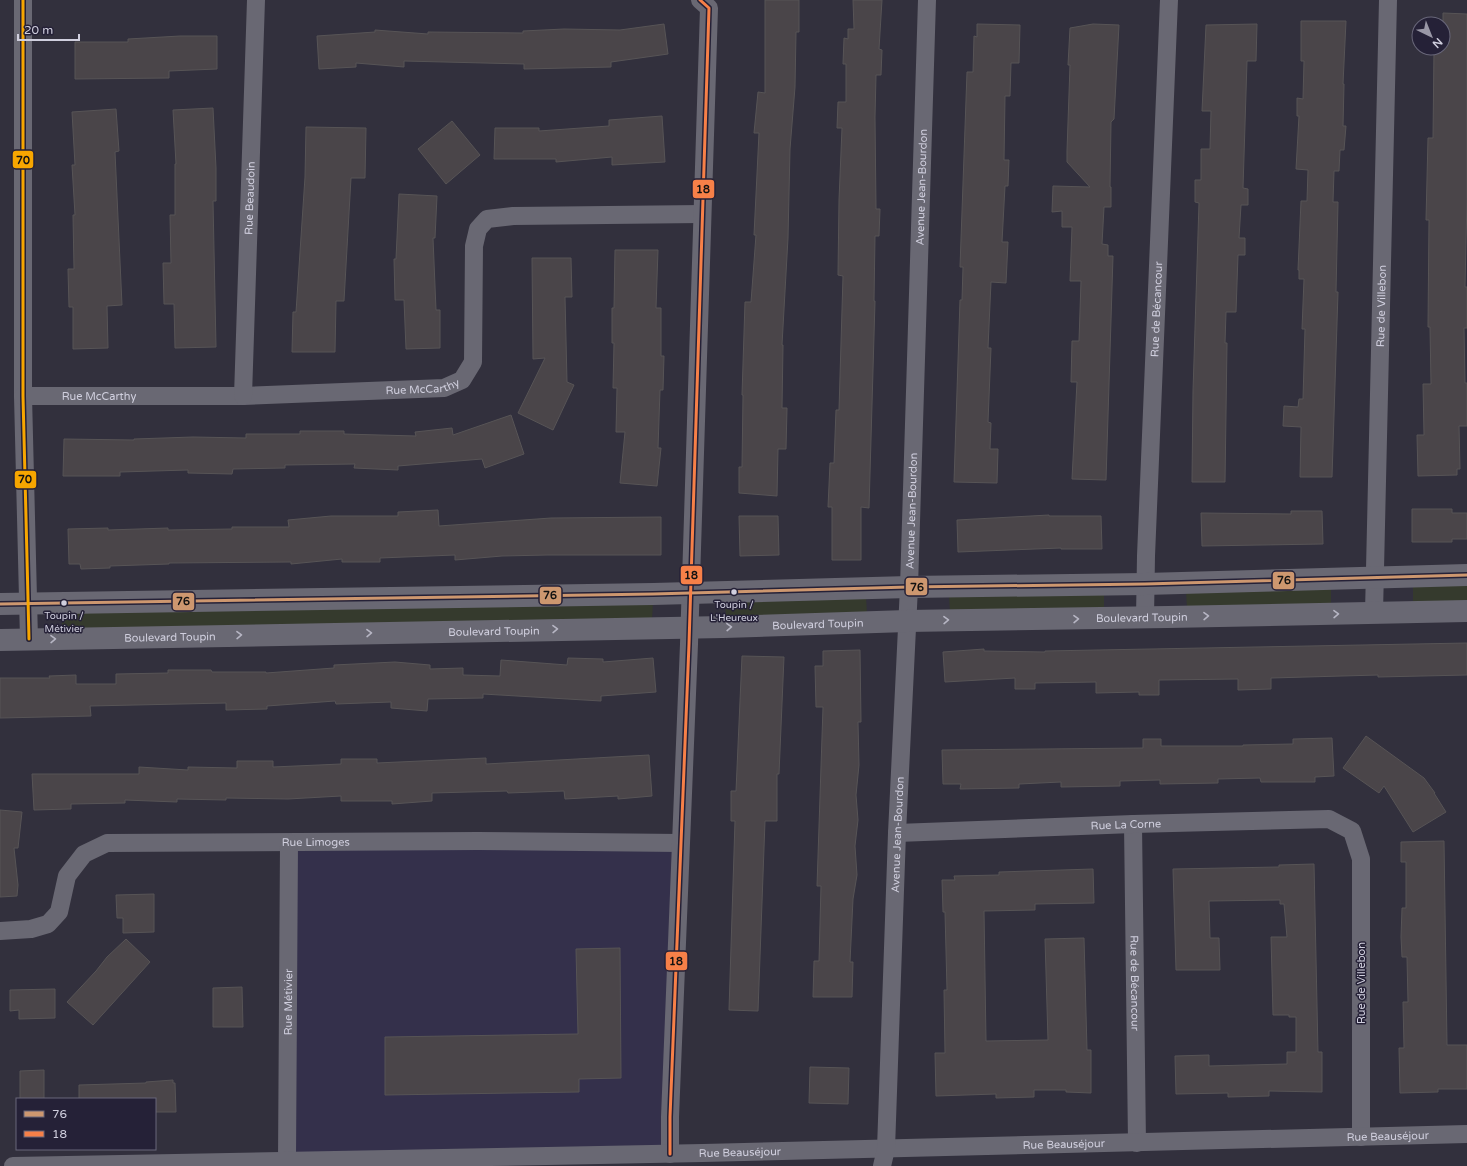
<svg xmlns="http://www.w3.org/2000/svg" width="1467" height="1166" font-family="'Varela Round',sans-serif">
<rect width="100%" height="100%" fill="#32303d"/>
<path fill="#34304b" d="M 289,843 L 680,843 L 670,1154 L 287,1160 Z"/>
<path fill="#353a2d" d="M 1467,584 L 1467,603 L 1413,603 L 1413,586 Z
M 1331,587 L 1331,606 L 1187,609 L 1186,590 Z
M 1104,592 L 1104,610 L 950,613 L 949,595 Z
M 866,596 L 867,615 L 726,618 L 725,600 Z
M 653,601 L 652,620 L 62,631 L 62,613 Z"/>
<path fill="#4a4549" stroke="#575456" d="M 765,0 L 799,0 L 799,32 L 796,32 L 795,87 L 790,149 L 788,238 L 782,345 L 783,345 L 782,408 L 787,408 L 786,449 L 778,449 L 777,496 L 739,493 L 739,467 L 742,467 L 743,395 L 742,395 L 745,302 L 751,302 L 756,235 L 754,235 L 759,133 L 754,133 L 758,92 L 765,93 Z
M 853,0 L 882,0 L 879,49 L 882,50 L 881,75 L 876,75 L 875,117 L 876,209 L 880,209 L 879,236 L 875,236 L 874,301 L 875,301 L 869,508 L 861,507 L 861,560 L 832,560 L 832,507 L 828,507 L 830,463 L 834,463 L 836,410 L 839,410 L 843,276 L 838,275 L 839,200 L 842,128 L 837,128 L 838,102 L 846,102 L 846,64 L 843,64 L 844,38 L 848,39 L 848,29 L 854,29 Z
M 1443,13 L 1467,14 L 1467,198 L 1465,287 L 1467,287 L 1467,328 L 1464,328 L 1465,383 L 1467,383 L 1467,426 L 1459,426 L 1460,469 L 1457,469 L 1457,475 L 1418,476 L 1417,435 L 1424,435 L 1423,384 L 1431,384 L 1430,327 L 1428,327 L 1429,220 L 1426,220 L 1428,138 L 1433,138 L 1434,48 L 1443,48 Z
M 1301,21 L 1346,21 L 1343,84 L 1344,84 L 1343,126 L 1346,126 L 1344,150 L 1340,150 L 1339,171 L 1334,171 L 1333,202 L 1338,202 L 1336,292 L 1338,292 L 1332,477 L 1300,477 L 1301,427 L 1283,426 L 1284,406 L 1298,407 L 1299,399 L 1303,399 L 1305,329 L 1302,329 L 1304,279 L 1299,279 L 1299,270 L 1298,270 L 1301,201 L 1307,201 L 1308,170 L 1296,169 L 1299,116 L 1297,116 L 1297,98 L 1303,99 L 1304,61 L 1301,61 Z
M 664,24 L 668,54 L 611,62 L 611,67 L 524,69 L 524,64 L 404,61 L 404,67 L 356,63 L 356,67 L 319,69 L 317,36 L 375,32 L 375,30 L 428,34 L 428,32 L 523,33 L 523,31 L 564,29 L 620,30 Z
M 977,24 L 1020,25 L 1019,63 L 1011,63 L 1010,96 L 1005,96 L 1004,160 L 1009,160 L 1008,186 L 1005,186 L 1002,242 L 1008,242 L 1006,283 L 991,282 L 988,348 L 991,348 L 988,422 L 991,423 L 990,449 L 998,449 L 997,483 L 954,482 L 960,300 L 962,300 L 963,267 L 960,267 L 967,72 L 973,72 L 974,36 L 977,37 Z
M 1093,24 L 1119,25 L 1114,119 L 1111,122 L 1110,187 L 1111,187 L 1111,207 L 1104,207 L 1102,244 L 1108,245 L 1108,256 L 1113,256 L 1106,480 L 1072,479 L 1077,382 L 1071,382 L 1072,341 L 1079,341 L 1081,281 L 1070,281 L 1072,227 L 1062,227 L 1062,211 L 1052,212 L 1053,186 L 1090,187 L 1067,162 L 1067,151 L 1070,65 L 1068,65 L 1070,28 Z
M 1257,24 L 1256,61 L 1247,61 L 1243,188 L 1248,189 L 1248,205 L 1241,205 L 1239,238 L 1245,238 L 1245,255 L 1238,255 L 1236,312 L 1226,312 L 1225,343 L 1227,343 L 1225,482 L 1192,482 L 1193,391 L 1199,203 L 1195,202 L 1195,180 L 1201,180 L 1201,149 L 1210,149 L 1211,111 L 1202,111 L 1206,25 Z
M 180,36 L 217,36 L 217,69 L 169,71 L 169,78 L 75,79 L 75,42 L 128,42 L 128,39 Z
M 213,108 L 216,168 L 216,201 L 213,201 L 216,347 L 175,348 L 174,304 L 164,304 L 163,263 L 171,263 L 170,215 L 175,215 L 175,164 L 176,164 L 173,110 Z
M 116,109 L 119,151 L 115,152 L 122,305 L 107,306 L 108,348 L 73,349 L 73,307 L 69,307 L 68,269 L 74,269 L 73,215 L 75,215 L 72,165 L 75,165 L 72,112 Z
M 662,116 L 665,162 L 612,165 L 612,157 L 556,162 L 556,159 L 494,159 L 495,128 L 539,128 L 539,131 L 609,126 L 609,120 Z
M 452,121 L 480,155 L 446,184 L 418,149 Z
M 306,127 L 366,128 L 365,178 L 351,178 L 344,301 L 336,301 L 335,352 L 292,352 L 293,312 L 296,312 L 305,177 Z
M 399,194 L 437,196 L 435,238 L 433,238 L 436,310 L 440,310 L 440,348 L 406,349 L 404,300 L 395,300 L 394,259 L 396,259 Z
M 615,250 L 658,250 L 656,308 L 661,308 L 661,356 L 664,356 L 663,390 L 660,390 L 658,448 L 661,448 L 657,486 L 620,483 L 625,432 L 616,432 L 617,388 L 613,388 L 614,343 L 612,343 L 612,308 L 614,308 Z
M 532,258 L 571,258 L 572,297 L 565,297 L 567,382 L 574,385 L 553,430 L 518,413 L 545,358 L 533,359 Z
M 511,415 L 524,454 L 485,468 L 482,459 L 398,466 L 398,470 L 354,468 L 355,464 L 285,465 L 285,468 L 233,469 L 232,474 L 188,473 L 188,470 L 120,472 L 120,476 L 63,476 L 64,439 L 134,440 L 134,439 L 193,437 L 246,438 L 246,434 L 300,434 L 300,431 L 344,431 L 344,434 L 416,436 L 415,432 L 452,428 L 453,435 Z
M 1412,509 L 1452,509 L 1452,513 L 1467,513 L 1467,539 L 1452,539 L 1452,542 L 1412,542 Z
M 438,510 L 439,526 L 551,518 L 661,517 L 661,555 L 548,555 L 502,556 L 455,560 L 455,555 L 380,558 L 380,562 L 342,562 L 342,559 L 291,564 L 291,562 L 169,563 L 169,564 L 110,566 L 110,568 L 81,569 L 80,564 L 69,564 L 68,529 L 108,528 L 108,530 L 168,528 L 168,530 L 232,529 L 232,527 L 289,527 L 288,520 L 331,516 L 398,516 L 398,512 Z
M 1291,511 L 1322,511 L 1323,544 L 1202,546 L 1201,513 L 1291,514 Z
M 1049,515 L 1049,516 L 1101,516 L 1102,549 L 1061,549 L 1061,548 L 958,552 L 957,520 Z
M 739,516 L 778,516 L 779,555 L 740,556 Z
M 1467,643 L 1467,675 L 1378,677 L 1378,675 L 1271,678 L 1271,689 L 1238,690 L 1238,679 L 1159,680 L 1159,695 L 1139,695 L 1139,692 L 1096,693 L 1096,682 L 1035,683 L 1035,689 L 1015,689 L 1015,678 L 945,682 L 943,652 L 984,649 L 984,651 L 1045,652 L 1045,651 Z
M 860,650 L 861,722 L 858,722 L 859,765 L 856,795 L 858,820 L 855,846 L 857,875 L 853,899 L 850,962 L 853,962 L 852,997 L 813,997 L 814,961 L 819,961 L 821,886 L 817,886 L 823,707 L 816,707 L 815,666 L 823,666 L 823,651 Z
M 742,656 L 784,657 L 779,774 L 777,774 L 777,821 L 765,821 L 758,1011 L 729,1010 L 735,821 L 731,821 L 731,791 L 736,791 Z
M 568,658 L 603,659 L 603,662 L 653,658 L 656,692 L 601,696 L 601,701 L 483,694 L 483,698 L 428,699 L 427,711 L 391,708 L 391,702 L 336,704 L 335,701 L 267,706 L 267,709 L 226,710 L 226,703 L 90,706 L 91,716 L 0,718 L 0,678 L 50,678 L 49,676 L 76,675 L 76,684 L 116,684 L 116,674 L 168,673 L 168,670 L 211,670 L 212,672 L 266,672 L 266,673 L 334,668 L 334,665 L 395,662 L 430,665 L 430,669 L 463,668 L 463,675 L 500,676 L 501,660 L 567,665 Z
M 1366,736 L 1424,778 L 1435,793 L 1434,793 L 1446,812 L 1413,832 L 1384,786 L 1379,793 L 1343,768 Z
M 1332,738 L 1334,776 L 1315,777 L 1315,782 L 1261,782 L 1260,778 L 1218,779 L 1218,783 L 1160,784 L 1160,780 L 1120,781 L 1120,786 L 1061,787 L 1061,782 L 1019,784 L 1019,788 L 960,789 L 961,784 L 943,784 L 942,750 L 1143,748 L 1143,739 L 1161,739 L 1161,746 L 1243,746 L 1243,745 L 1293,744 L 1293,739 Z
M 649,755 L 652,796 L 618,799 L 618,796 L 565,799 L 564,791 L 508,793 L 507,791 L 432,793 L 432,801 L 392,804 L 392,801 L 341,801 L 341,796 L 288,799 L 226,798 L 226,800 L 177,799 L 177,802 L 125,800 L 125,803 L 71,804 L 71,809 L 34,810 L 32,774 L 139,774 L 139,767 L 188,770 L 188,767 L 237,768 L 237,761 L 273,761 L 273,767 L 341,764 L 341,759 L 377,759 L 377,763 L 486,758 L 486,764 Z
M 0,810 L 22,812 L 18,848 L 14,848 L 18,885 L 17,896 L 0,897 Z
M 1444,841 L 1447,1045 L 1467,1045 L 1467,1089 L 1438,1089 L 1438,1092 L 1400,1093 L 1399,1048 L 1404,1048 L 1403,1002 L 1408,1002 L 1407,957 L 1402,957 L 1401,937 L 1402,908 L 1406,908 L 1406,862 L 1401,862 L 1401,842 Z
M 1314,864 L 1318,1052 L 1322,1052 L 1322,1092 L 1269,1091 L 1269,1096 L 1228,1097 L 1228,1093 L 1176,1094 L 1175,1056 L 1209,1055 L 1209,1066 L 1287,1064 L 1287,1052 L 1296,1052 L 1296,1017 L 1289,1017 L 1289,1015 L 1273,1015 L 1271,937 L 1287,937 L 1284,904 L 1280,904 L 1280,900 L 1209,901 L 1210,938 L 1219,938 L 1220,970 L 1176,970 L 1173,869 L 1279,867 L 1279,865 Z
M 1093,869 L 1094,903 L 1035,904 L 1035,910 L 984,911 L 986,1041 L 1048,1040 L 1045,939 L 1084,938 L 1087,1050 L 1091,1050 L 1091,1093 L 1066,1092 L 1066,1090 L 1034,1090 L 1034,1097 L 996,1098 L 996,1094 L 936,1096 L 935,1053 L 945,1053 L 944,990 L 947,990 L 945,912 L 943,912 L 942,880 L 955,880 L 954,876 L 999,875 L 999,872 Z
M 154,894 L 154,932 L 123,933 L 123,918 L 117,918 L 116,895 Z
M 126,939 L 150,962 L 93,1025 L 67,1002 L 96,971 L 107,957 Z
M 620,948 L 621,1078 L 579,1079 L 579,1092 L 385,1095 L 385,1037 L 578,1034 L 576,949 Z
M 242,987 L 243,1027 L 213,1027 L 213,988 Z
M 55,989 L 55,1018 L 19,1019 L 19,1010 L 10,1011 L 10,990 Z
M 810,1067 L 849,1068 L 848,1104 L 809,1103 Z
M 44,1070 L 44,1099 L 20,1099 L 20,1071 Z
M 173,1080 L 173,1083 L 175,1083 L 176,1112 L 155,1112 L 155,1099 L 79,1099 L 79,1085 L 146,1083 L 146,1082 Z"/>
<g fill="none" stroke-linecap="round" stroke-linejoin="round">
<g stroke="#696873" stroke-width="18">
<path d="M 23,0 L 23,396 L 29,639"/>
<path id="s1" d="M 23,396 L 243,396 L 444,388 L 462,380 L 473,362 L 474,246 L 478,229 L 487,219 L 513,216 L 702,214"/>
<path id="s2" d="M 243,396 L 256,0"/>
<path id="s3" d="M 1374,613 L 1388,0"/>
<path id="s4" d="M 1145,618 L 1146,556 L 1169,0"/>
<path id="s5" d="M 1133,824 L 1137,1143"/>
<path id="s6" d="M 897,833 L 1133,824 L 1329,819 L 1352,831 L 1361,859 L 1361,1137"/>
<path id="s7" d="M 0,931 L 31,929 L 48,924 L 59,912 L 67,876 L 84,854 L 107,843 L 478,841 L 680,843"/>
<path d="M 670,1154 L 670,1117 L 689,644 L 709,8 L 700,0"/>
<path id="s8" d="M 287,1160 L 289,843"/>
<path id="s9" d="M 13,1166 L 703,1153 L 1467,1134"/>
<path id="s10" d="M 882,1166 L 886,1149 L 897,833 L 909,587 L 927,0"/>
</g>
<g stroke="#696873" stroke-width="22">
<path d="M 0,604 L 653,594 L 909,587 L 1145,584 L 1467,575"/>
<path id="s11" d="M 0,640 L 724,627 L 907,621 L 1168,617 L 1467,611"/>
</g>
<defs>
<path id="bus-1" d="M 0,604 L 653,594 L 909,587 L 1145,584 L 1467,575"/>
<path id="bus-2" d="M 670,1154 L 670,1117 L 689,644 L 709,8 L 700,0"/>
<path id="bus-3" d="M 23,0 L 23,396 L 29,639"/>
</defs>
<use href="#bus-1" stroke="#252137" stroke-width="6"/>
<use href="#bus-2" stroke="#252137" stroke-width="6"/>
<use href="#bus-3" stroke="#252137" stroke-width="6"/>
<use href="#bus-1" stroke="#cd976f" stroke-width="3"/>
<use href="#bus-2" stroke="#f78048" stroke-width="3"/>
<use href="#bus-3" stroke="#f7a600" stroke-width="3"/>
</g>
<defs><path id="oneway-chevron" d="M-2-3.5L2.5 0L-2 3.5" fill="none" stroke-width="1.6" stroke-linecap="round" stroke-linejoin="round"/></defs>
<g stroke="#b6b5c3">
<use href="#oneway-chevron" transform="translate(1336 614) rotate(-1)"/>
<use href="#oneway-chevron" transform="translate(1206 616) rotate(-1)"/>
<use href="#oneway-chevron" transform="translate(1076 619) rotate(-1)"/>
<use href="#oneway-chevron" transform="translate(946 620) rotate(-1)"/>
<use href="#oneway-chevron" transform="translate(729 627) rotate(-2)"/>
<use href="#oneway-chevron" transform="translate(555 629) rotate(-1)"/>
<use href="#oneway-chevron" transform="translate(369 633) rotate(-1)"/>
<use href="#oneway-chevron" transform="translate(239 635) rotate(-1)"/>
<use href="#oneway-chevron" transform="translate(53 639) rotate(-1)"/>
</g>
<g fill="#d0cfde" stroke="#252137" stroke-width="1.5">
<circle cx="734" cy="592" r="3.5"/>
<circle cx="64" cy="603" r="3.5"/>
</g>
<g text-anchor="middle" stroke-width="3" stroke-linejoin="round" paint-order="stroke">
<g font-size="10" fill="#d0cfde" stroke="#252137">
<text x="734" y="608">Toupin /<tspan x="734" dy="13">L'Heureux</tspan></text>
<text x="64" y="619">Toupin /<tspan x="64" dy="13">Métivier</tspan></text>
</g>
<g font-size="11" fill="#d0cfde" stroke="#252137">
<text dy="4" stroke="none"><textPath href="#s10" startOffset="980">Avenue Jean-Bourdon</textPath></text>
<text dy="4" stroke="none"><textPath href="#s2" startOffset="198">Rue Beaudoin</textPath></text>
<text dy="4" stroke="none"><textPath href="#s3" startOffset="307">Rue de Villebon</textPath></text>
<text dy="4" stroke="none"><textPath href="#s4" startOffset="309">Rue de Bécancour</textPath></text>
<text dy="4" stroke="none"><textPath href="#s1" startOffset="400">Rue McCarthy</textPath></text>
<text dy="4" stroke="none"><textPath href="#s1" startOffset="76">Rue McCarthy</textPath></text>
<text dy="4" stroke="none"><textPath href="#s10" startOffset="656">Avenue Jean-Bourdon</textPath></text>
<text dy="4" stroke="none"><textPath href="#s11" startOffset="1142">Boulevard Toupin</textPath></text>
<text dy="4" stroke="none"><textPath href="#s11" startOffset="818">Boulevard Toupin</textPath></text>
<text dy="4" stroke="none"><textPath href="#s11" startOffset="494">Boulevard Toupin</textPath></text>
<text dy="4" stroke="none"><textPath href="#s11" startOffset="170">Boulevard Toupin</textPath></text>
<text dy="4" stroke="none"><textPath href="#s6" startOffset="229">Rue La Corne</textPath></text>
<text dy="4" stroke="none"><textPath href="#s10" startOffset="332">Avenue Jean-Bourdon</textPath></text>
<text dy="4" stroke="none"><textPath href="#s7" startOffset="364">Rue Limoges</textPath></text>
<text dy="4" stroke="none"><textPath href="#s5" startOffset="159">Rue de Bécancour</textPath></text>
<text transform="translate(1361 983) rotate(-90)" y="4">Rue de Villebon</text>
<text dy="4" stroke="none"><textPath href="#s8" startOffset="158">Rue Métivier</textPath></text>
<text dy="4" stroke="none"><textPath href="#s9" startOffset="1375">Rue Beauséjour</textPath></text>
<text dy="4" stroke="none"><textPath href="#s9" startOffset="1051">Rue Beauséjour</textPath></text>
<text dy="4" stroke="none"><textPath href="#s9" startOffset="727">Rue Beauséjour</textPath></text>
</g>
</g>
<g stroke="#252137" stroke-width="1.5">
<rect x="12" y="150" width="22" height="19" rx="4" fill="#f7a600"/>
<rect x="692" y="179" width="23" height="20" rx="4" fill="#f78048"/>
<rect x="14" y="470" width="23" height="19" rx="4" fill="#f7a600"/>
<rect x="680" y="565" width="23" height="20" rx="4" fill="#f78048"/>
<rect x="1272" y="571" width="23" height="19" rx="4" fill="#cd976f"/>
<rect x="905" y="577" width="23" height="19" rx="4" fill="#cd976f"/>
<rect x="539" y="586" width="23" height="19" rx="4" fill="#cd976f"/>
<rect x="172" y="592" width="23" height="19" rx="4" fill="#cd976f"/>
<rect x="665" y="951" width="23" height="20" rx="4" fill="#f78048"/>
</g>
<g font-size="11" text-anchor="middle" font-weight="bold" fill="#111">
<text x="23" y="164">70</text>
<text x="703" y="193">18</text>
<text x="25" y="483">70</text>
<text x="691" y="579">18</text>
<text x="1284" y="584">76</text>
<text x="917" y="591">76</text>
<text x="550" y="599">76</text>
<text x="183" y="605">76</text>
<text x="676" y="965">18</text>
</g>
<rect x="16" y="1098" width="140" height="52" fill="#252137" stroke="#69677a"/>
<rect x="24" y="1111" width="20" height="6" fill="#cd976f" stroke="#69677a"/>
<text x="52" y="1118" font-size="12" fill="#d0cfde">76</text>
<rect x="24" y="1131" width="20" height="6" fill="#f78048" stroke="#69677a"/>
<text x="52" y="1138" font-size="12" fill="#d0cfde">18</text>
<g transform="translate(1431 36) rotate(137)"><circle r="19" fill="#252137" stroke="#69677a"/>
<path d="M0-3L7 15L0 10L-7 15Z" fill="#9997a6"/>
<text y="-6" font-size="11" font-weight="bold" text-anchor="middle" fill="#d0cfde">N</text>
</g>
<path d="M18 34v6h61v-6" fill="none" stroke="#d0cfde" stroke-width="2"/>
<text x="24" y="34" font-size="12" fill="#d0cfde" stroke="#252137" stroke-width="3" paint-order="stroke">20 m</text>
</svg>
